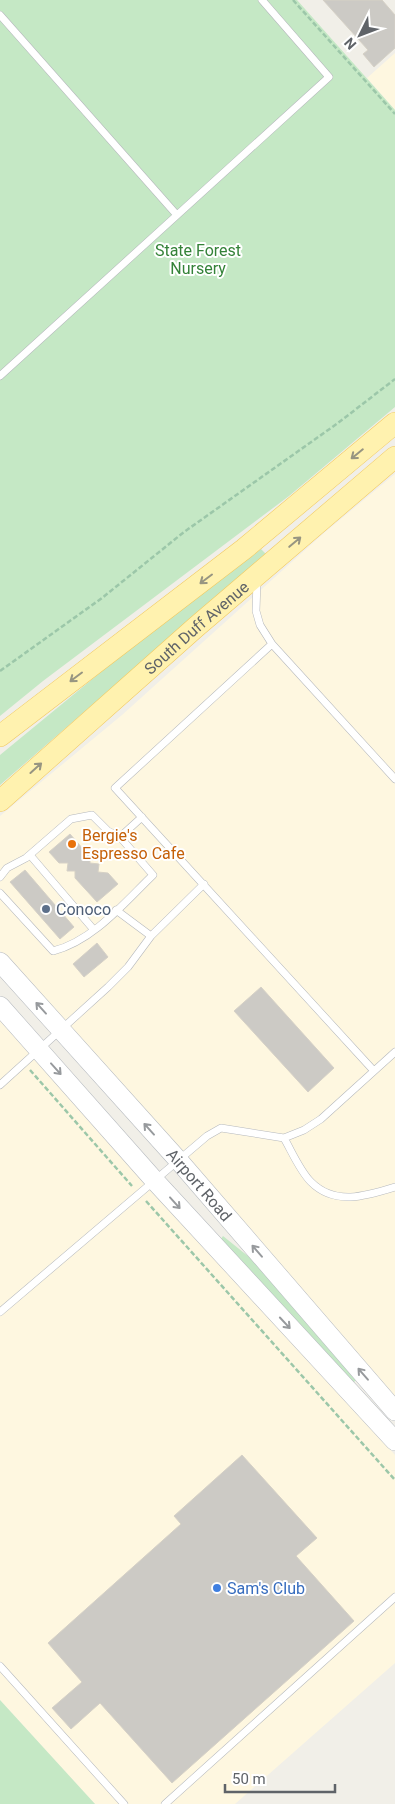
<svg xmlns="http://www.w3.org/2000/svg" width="395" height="1804" font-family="Roboto,sans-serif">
<rect width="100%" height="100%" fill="#f1efe8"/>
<path fill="#fef7e0" d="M 395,53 L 395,110 L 367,78 Z
M 395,474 L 395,1397 L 0,951 L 0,816 L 122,715 L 324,533 Z
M 0,1017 L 395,1455 L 395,1663 L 235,1804 L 95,1804 L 0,1700 Z"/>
<path fill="#c5e8c5" d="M 0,0 L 297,0 L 395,110 L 395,407 L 289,496 L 43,681 L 0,716 Z
M 261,549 L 266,554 L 0,785 L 0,755 L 152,630 Z
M 223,1236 L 254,1261 L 356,1380 L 353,1383 L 221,1239 Z
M 0,1700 L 95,1804 L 0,1804 Z"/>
<path fill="#cccac5" stroke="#d6d1c6" d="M 323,0 L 382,0 L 395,15 L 395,48 L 374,67 L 363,54 L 368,50 Z
M 70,834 L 90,857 L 90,863 L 99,864 L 98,872 L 108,873 L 118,884 L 97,902 L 75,878 L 75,871 L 67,871 L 68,863 L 59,863 L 49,852 Z
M 25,870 L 74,927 L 60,939 L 10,882 Z
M 97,943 L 108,957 L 84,977 L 73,964 Z
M 261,987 L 334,1068 L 308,1092 L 234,1011 Z
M 242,1455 L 317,1538 L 296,1556 L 354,1621 L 172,1783 L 100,1703 L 71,1729 L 52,1708 L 82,1682 L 48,1643 L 181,1524 L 174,1516 Z"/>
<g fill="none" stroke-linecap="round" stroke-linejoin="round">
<defs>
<path id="lane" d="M 0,15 L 176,214
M 0,376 L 329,77 L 262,0
M 257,581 L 256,611 L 260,625 L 272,644 L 395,779
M 272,644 L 115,788 L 374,1071
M 120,837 L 142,817
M 30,855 L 94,930
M 0,877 L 7,868 L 26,858 L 71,819 L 92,815 L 108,831 L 120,837 L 153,875 C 124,903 93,941 53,951 L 0,893
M 116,910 L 151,936
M 0,1085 L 108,987 L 128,967 L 151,936 L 204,884
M 284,1138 C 292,1152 300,1171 311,1182 C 335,1206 366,1196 395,1187
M 0,1312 L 207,1136 L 221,1128 L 284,1138 L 304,1130 L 321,1119 L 395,1052
M 0,1666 L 124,1804
M 165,1804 L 395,1597"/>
<g id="secondary">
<path id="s1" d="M 0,962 L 179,1161 L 395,1411"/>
<path d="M 0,1006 L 155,1181 L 395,1441"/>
</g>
<g id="primary">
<path d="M 0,736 L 244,549 L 395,423"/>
<path id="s2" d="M 0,801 L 196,627 L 395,457"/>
</g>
</defs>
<use href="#lane" stroke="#b5b8bc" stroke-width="8"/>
<use href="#secondary" stroke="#b6babf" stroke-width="20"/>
<use href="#primary" stroke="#f2c960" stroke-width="22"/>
<path stroke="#9cc7a9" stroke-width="2.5" stroke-dasharray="5 2.5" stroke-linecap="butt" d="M 293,0 L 395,114
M 0,671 L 102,598 L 184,532 L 338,423 L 395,379
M 30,1070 L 132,1186
M 146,1201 L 395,1480"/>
<use href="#lane" stroke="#fff" stroke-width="7"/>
<use href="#secondary" stroke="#fff" stroke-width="19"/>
<use href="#primary" stroke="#fff2af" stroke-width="21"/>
</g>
<defs><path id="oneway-shaft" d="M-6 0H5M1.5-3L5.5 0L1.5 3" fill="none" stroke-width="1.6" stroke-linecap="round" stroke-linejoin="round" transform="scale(1.25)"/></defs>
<g stroke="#979581">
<use href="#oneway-shaft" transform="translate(357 454) rotate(141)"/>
<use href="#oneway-shaft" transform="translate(295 542) rotate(-40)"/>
<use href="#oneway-shaft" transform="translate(206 579) rotate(143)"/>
<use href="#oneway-shaft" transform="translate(76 677) rotate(143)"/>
<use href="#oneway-shaft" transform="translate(36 768) rotate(-42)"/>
</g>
<g stroke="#979a9d">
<use href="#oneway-shaft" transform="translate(41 1008) rotate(-132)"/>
<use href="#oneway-shaft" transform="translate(56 1069) rotate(48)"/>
<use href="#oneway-shaft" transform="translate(149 1129) rotate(-132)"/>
<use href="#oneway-shaft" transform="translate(175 1203) rotate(48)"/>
<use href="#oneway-shaft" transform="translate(257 1251) rotate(-131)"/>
<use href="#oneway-shaft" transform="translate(285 1323) rotate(47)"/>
<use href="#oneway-shaft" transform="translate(363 1374) rotate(-131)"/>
</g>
<circle fill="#e8710a" stroke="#fff" stroke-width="2" cx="72" cy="844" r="5"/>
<circle fill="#5c6f8a" stroke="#fff" stroke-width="2" cx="46" cy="909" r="5"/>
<circle fill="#3f7fe0" stroke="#fff" stroke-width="2" cx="217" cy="1588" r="5"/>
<g text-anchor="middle" stroke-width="4" stroke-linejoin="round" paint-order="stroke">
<g font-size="16" fill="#348238" stroke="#fff">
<text x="198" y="256">State Forest<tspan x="198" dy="18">Nursery</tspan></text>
</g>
<g font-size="16" fill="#5f6368" stroke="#fff">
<text dy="6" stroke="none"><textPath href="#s2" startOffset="262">South Duff Avenue</textPath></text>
<text dy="6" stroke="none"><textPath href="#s1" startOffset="299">Airport Road</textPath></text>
</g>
<g font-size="16" fill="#c56008" stroke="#fff" text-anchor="start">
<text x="82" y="841">Bergie's<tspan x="82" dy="18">Espresso Cafe</tspan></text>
</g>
<g font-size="16" fill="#4e5e75" stroke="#fff" text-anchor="start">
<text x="56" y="915">Conoco</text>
</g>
<g font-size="16" fill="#366cbe" stroke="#fff" text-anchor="start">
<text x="227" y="1594">Sam's Club</text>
</g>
</g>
<g transform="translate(360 35) rotate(228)" stroke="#ffffff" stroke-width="4" paint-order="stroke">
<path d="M0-4L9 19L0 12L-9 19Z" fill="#5f6368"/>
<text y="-8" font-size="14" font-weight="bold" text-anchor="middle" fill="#5f6368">N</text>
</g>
<path d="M225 1784v8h110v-8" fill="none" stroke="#5f6368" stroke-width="2.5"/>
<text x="232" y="1784" font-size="15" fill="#5f6368" stroke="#ffffff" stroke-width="4" paint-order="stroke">50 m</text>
</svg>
